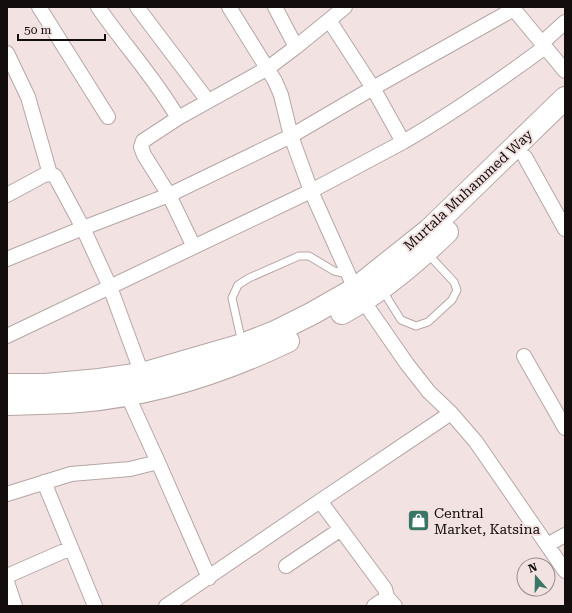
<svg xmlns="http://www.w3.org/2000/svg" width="572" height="613" font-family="'Roboto Serif',serif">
<rect width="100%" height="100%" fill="#f2e2e1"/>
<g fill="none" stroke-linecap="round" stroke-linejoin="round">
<defs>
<path id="service" d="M 383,291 L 401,320 L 416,326 L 428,322 L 452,300 L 457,290 L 454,282 L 428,254
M 242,343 L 232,298 L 238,285 L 249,278 L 299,256 L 309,256 L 334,271 L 348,274"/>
<path id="minor" d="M 39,7 L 108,117
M 98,7 C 124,45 155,78 178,118
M 137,7 L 208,101
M 229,7 L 275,81 L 281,95 L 291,136 L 311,191 L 355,289 L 407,364 L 429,392 L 451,413 L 476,442 L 565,571
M 275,7 L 296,47
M 512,7 L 565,71
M 542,43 L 565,22
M 7,53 L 28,97 L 50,174
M 403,142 C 453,113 499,81 545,47
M 525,157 L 565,229
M 7,195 L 44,175 L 50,174 L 55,176 L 83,228 L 110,287 L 142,374
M 194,247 L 169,195 L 144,155 L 141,147 L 143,141 L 178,118 L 268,68 L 296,47 L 345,7
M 7,259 L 83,228 L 169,195 L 291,136 L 373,88 L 514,9
M 7,336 L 311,191 L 403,142 L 373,88 L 329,20
M 524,356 L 565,428
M 127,394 L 158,462 L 209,578
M 44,482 L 95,606
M 7,494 L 71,474 L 130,469 L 158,462
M 320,501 L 385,589 L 387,597 L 395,606
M 547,545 L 565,535
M 286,566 L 341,529
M 7,576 L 71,548
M 7,582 L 15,606
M 166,606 L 320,501 L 451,413
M 374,606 L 387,597"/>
<path id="primary" d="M 342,313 C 381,292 415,263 447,232
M 7,385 L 45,385 L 99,380 L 142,374 L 242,345 L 275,332 L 313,313 L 355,289 L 429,230 L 565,98
M 7,404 C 31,403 56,403 80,401 C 152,395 223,372 288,341"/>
</defs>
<use href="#service" stroke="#b6a6a6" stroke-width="9"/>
<use href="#minor" stroke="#b6a6a6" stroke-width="16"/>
<use href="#primary" stroke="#b6a6a6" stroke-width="24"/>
<use href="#service" stroke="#fff" stroke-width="7"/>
<use href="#minor" stroke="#fff" stroke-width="14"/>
<use href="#primary" stroke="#fff" stroke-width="22"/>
</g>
<defs>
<symbol id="shop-square" viewBox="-11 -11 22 22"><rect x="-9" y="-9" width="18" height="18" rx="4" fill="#397663" stroke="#f2e2e1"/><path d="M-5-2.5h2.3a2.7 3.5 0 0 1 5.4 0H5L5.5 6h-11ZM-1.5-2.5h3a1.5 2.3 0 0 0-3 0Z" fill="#fff"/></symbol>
</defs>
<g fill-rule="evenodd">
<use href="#shop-square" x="406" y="508" width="25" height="25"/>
</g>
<g text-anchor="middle" stroke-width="4" stroke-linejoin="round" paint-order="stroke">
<g font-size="14" fill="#130e0d" stroke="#f2e2e1">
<text transform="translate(468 190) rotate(-43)" y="5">Murtala Muhammed Way</text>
</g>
<g font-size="14" fill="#130e0d" stroke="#f2e2e1" text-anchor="start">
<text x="434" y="518">Central<tspan x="434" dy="16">Market, Katsina</tspan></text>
</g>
</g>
<rect width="572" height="613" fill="none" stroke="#130e0d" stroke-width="16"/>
<g transform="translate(536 577) rotate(340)"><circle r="19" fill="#f2e2e1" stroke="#998d8c"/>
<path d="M0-3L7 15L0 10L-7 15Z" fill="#397663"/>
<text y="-6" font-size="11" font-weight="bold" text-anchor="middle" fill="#130e0d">N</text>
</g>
<path d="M18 34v6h87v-6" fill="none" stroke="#130e0d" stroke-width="2"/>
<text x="24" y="34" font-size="12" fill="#130e0d" stroke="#f2e2e1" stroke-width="3" paint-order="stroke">50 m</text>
</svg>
